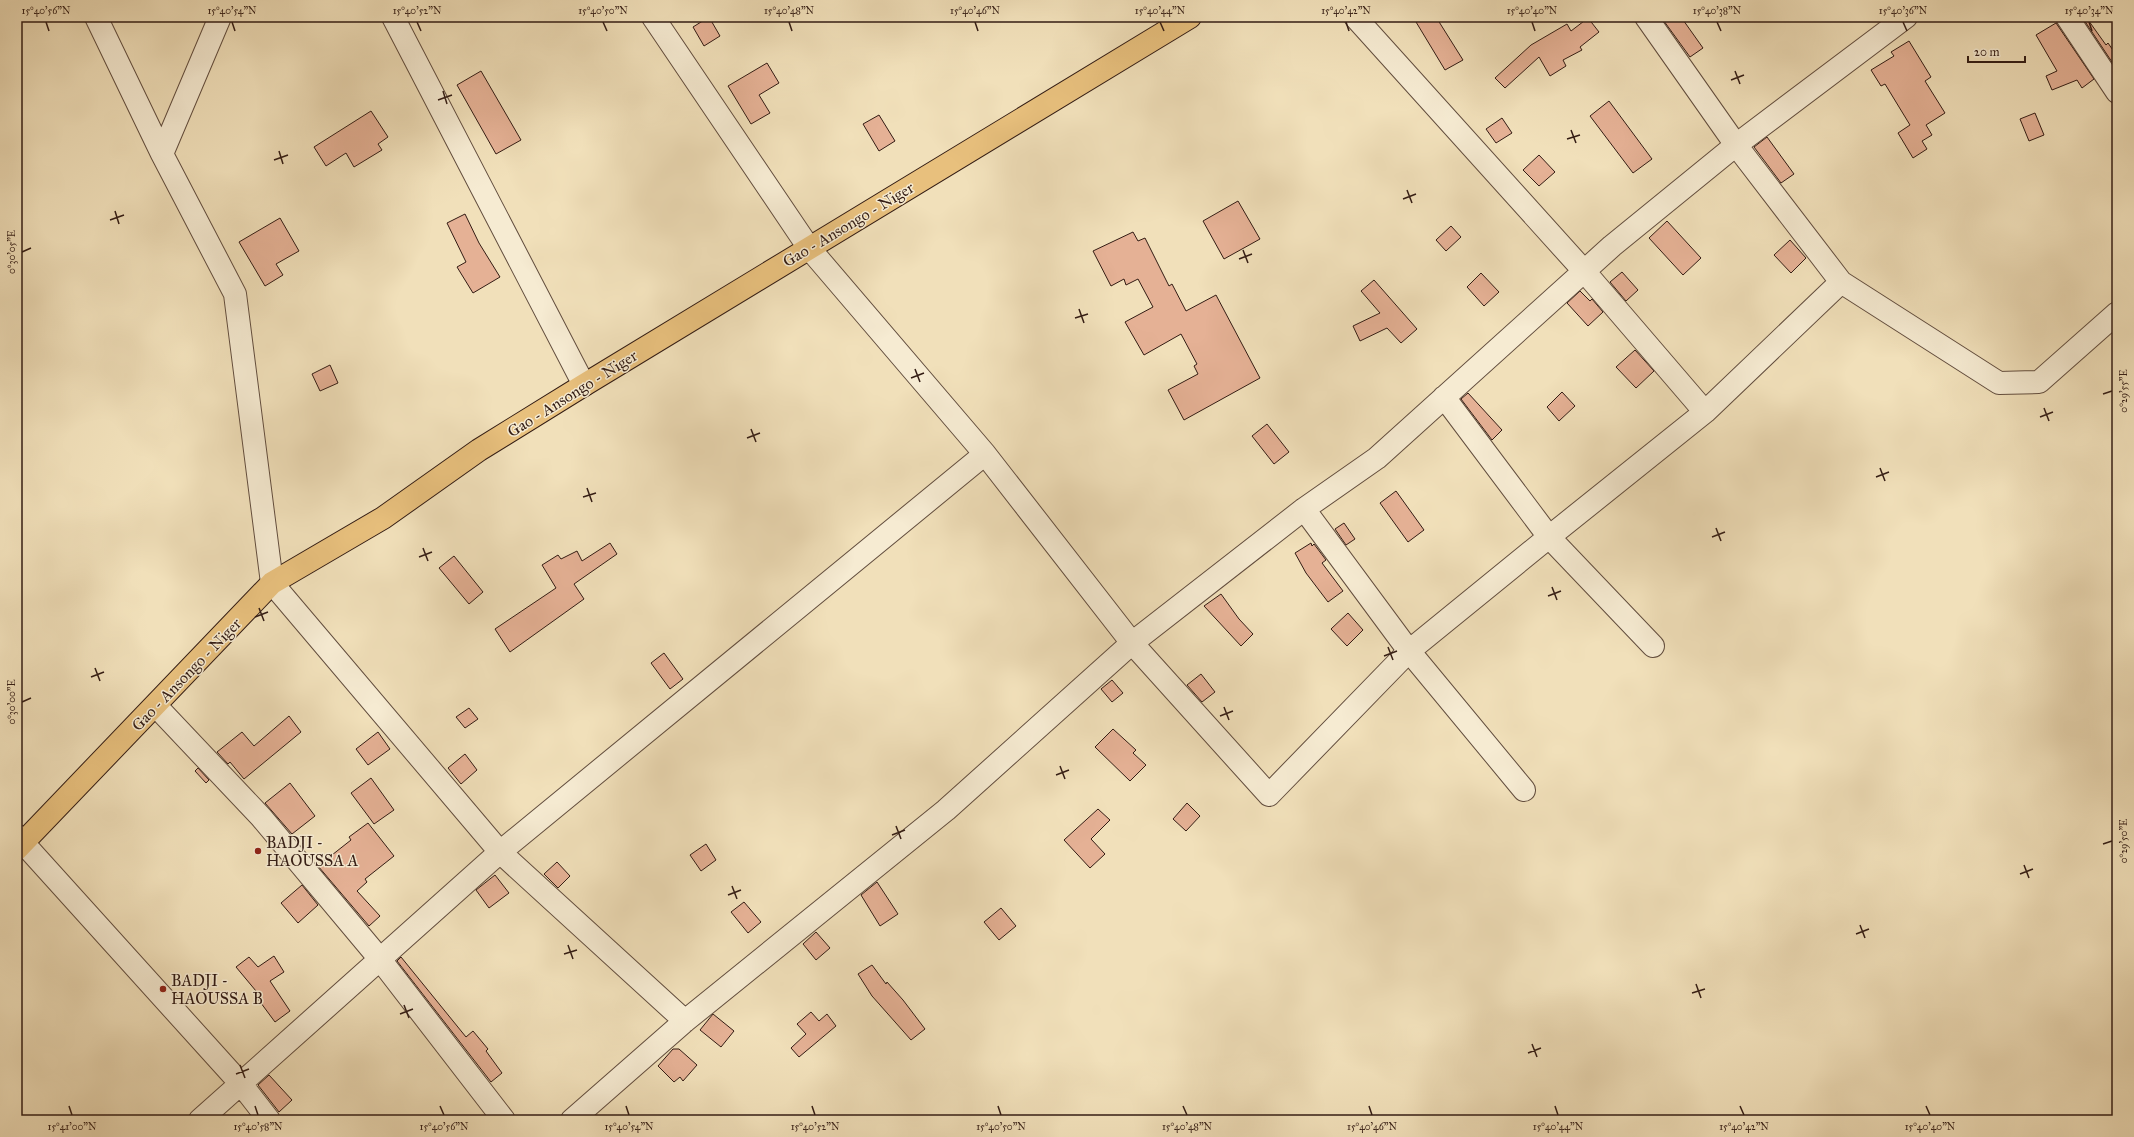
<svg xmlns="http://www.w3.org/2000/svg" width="2134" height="1137" font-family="'IM FELL Great Primer',serif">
<rect width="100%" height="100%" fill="#f1e0ba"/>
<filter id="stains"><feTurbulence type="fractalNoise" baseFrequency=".005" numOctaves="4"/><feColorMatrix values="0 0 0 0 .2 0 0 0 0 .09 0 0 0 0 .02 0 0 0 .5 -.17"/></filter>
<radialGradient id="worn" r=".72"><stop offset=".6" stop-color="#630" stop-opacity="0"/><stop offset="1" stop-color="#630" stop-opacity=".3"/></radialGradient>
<path fill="#e5b195" stroke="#331c14" d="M 709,17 L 720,36 L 704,46 L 693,27 Z
M 1413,17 L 1436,17 L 1463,60 L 1445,70 Z
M 1661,17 L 1681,17 L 1703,48 L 1690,57 Z
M 2082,17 L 2086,17 L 2106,45 L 2108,43 L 2117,56 L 2117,63 L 2114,65 Z
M 1588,18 L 1599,32 L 1580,47 L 1582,50 L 1563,60 L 1566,66 L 1550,76 L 1539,57 L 1505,88 L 1495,78 L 1531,45 L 1567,24 L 1571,31 Z
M 2056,23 L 2094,79 L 2082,88 L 2077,80 L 2052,90 L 2046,76 L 2057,71 L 2036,35 Z
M 1909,41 L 1931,77 L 1925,81 L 1945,113 L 1926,125 L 1932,135 L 1922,141 L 1927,149 L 1913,158 L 1898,133 L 1910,125 L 1885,84 L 1881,86 L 1871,70 L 1894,56 L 1891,52 Z
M 767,63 L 779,83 L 759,95 L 770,113 L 751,124 L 728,86 Z
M 481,71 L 521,140 L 496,154 L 457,85 Z
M 1609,101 L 1652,159 L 1633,173 L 1590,116 Z
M 371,111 L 388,137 L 378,144 L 382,150 L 354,167 L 346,153 L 326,166 L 314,147 Z
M 2035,113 L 2044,135 L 2029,141 L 2020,119 Z
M 879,115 L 895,141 L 879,151 L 863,124 Z
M 1502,118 L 1512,133 L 1496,143 L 1486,129 Z
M 1767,137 L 1794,174 L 1781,183 L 1754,147 Z
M 1539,155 L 1555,172 L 1539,186 L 1523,170 Z
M 1238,201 L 1260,239 L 1224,259 L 1203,221 Z
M 465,214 L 479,243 L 500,277 L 473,293 L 457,267 L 466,262 L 447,223 Z
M 280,218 L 299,251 L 276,264 L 283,275 L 265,286 L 239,242 Z
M 1667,221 L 1701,258 L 1683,275 L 1649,238 Z
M 1451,226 L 1461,237 L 1446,251 L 1436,240 Z
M 1133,232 L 1138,241 L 1145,238 L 1169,286 L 1172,284 L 1186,311 L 1216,295 L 1260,378 L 1184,420 L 1168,390 L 1198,374 L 1194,366 L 1197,364 L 1181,334 L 1144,355 L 1125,322 L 1153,307 L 1138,279 L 1126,285 L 1124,279 L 1111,286 L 1093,251 Z
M 1790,240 L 1806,258 L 1791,273 L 1774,255 Z
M 1622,272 L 1638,290 L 1626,301 L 1610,282 Z
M 1481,273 L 1499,292 L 1484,306 L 1467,287 Z
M 1374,280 L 1417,329 L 1401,343 L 1387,328 L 1360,341 L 1353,326 L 1380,313 L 1361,291 Z
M 1580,291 L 1590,301 L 1592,299 L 1603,312 L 1588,326 L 1567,303 Z
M 1635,350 L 1654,371 L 1636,388 L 1616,367 Z
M 330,365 L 338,383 L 320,391 L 312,374 Z
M 1562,392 L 1575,406 L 1559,421 L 1547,407 Z
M 1468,393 L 1502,430 L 1492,440 L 1461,399 Z
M 1267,424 L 1289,452 L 1274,464 L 1252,436 Z
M 1396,491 L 1424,530 L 1408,542 L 1380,503 Z
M 1344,523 L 1355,539 L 1346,545 L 1335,529 Z
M 610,543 L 617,554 L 574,584 L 584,599 L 510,652 L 495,629 L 556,588 L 542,565 L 558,555 L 561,559 L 577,551 L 582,561 Z
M 1311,543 L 1312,546 L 1314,544 L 1326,560 L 1322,563 L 1343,591 L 1328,602 L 1306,573 L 1295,553 Z
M 454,556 L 483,592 L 469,604 L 439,568 Z
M 1221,594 L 1239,619 L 1253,634 L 1241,646 L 1204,606 Z
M 1348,613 L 1363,630 L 1347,646 L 1331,629 Z
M 664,653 L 683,679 L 670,689 L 651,663 Z
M 1201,674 L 1215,692 L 1202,702 L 1187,685 Z
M 1112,680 L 1123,693 L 1112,702 L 1101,689 Z
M 469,708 L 478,719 L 465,728 L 456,717 Z
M 289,716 L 301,732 L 244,779 L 230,762 L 228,764 L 217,752 L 242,732 L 254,746 Z
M 1113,729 L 1136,750 L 1133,753 L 1146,765 L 1130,781 L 1095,747 Z
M 378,732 L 390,749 L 368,765 L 356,749 Z
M 465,754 L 477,770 L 461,784 L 448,768 Z
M 198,768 L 209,780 L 206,783 L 195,771 Z
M 371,778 L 394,810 L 374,824 L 351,793 Z
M 290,783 L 315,816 L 292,834 L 265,803 Z
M 1187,803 L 1200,816 L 1186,831 L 1173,819 Z
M 1098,809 L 1110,820 L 1091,839 L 1105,854 L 1090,868 L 1064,840 Z
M 368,823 L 394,856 L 365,879 L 367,882 L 357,891 L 380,916 L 369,926 L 318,866 L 351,840 L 349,837 Z
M 706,844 L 716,860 L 701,871 L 690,855 Z
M 557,862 L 570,876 L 558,888 L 544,874 Z
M 495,875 L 509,893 L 489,908 L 476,890 Z
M 877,882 L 898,914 L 880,926 L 861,895 Z
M 302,885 L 318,905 L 298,923 L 281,903 Z
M 744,902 L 761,922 L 748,933 L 731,912 Z
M 1001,908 L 1016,926 L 999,940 L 984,922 Z
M 816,932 L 830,948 L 816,960 L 803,944 Z
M 274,956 L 284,972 L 270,981 L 290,1011 L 275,1022 L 258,999 L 261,997 L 236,967 L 249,957 L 258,967 Z
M 401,957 L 466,1037 L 473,1031 L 488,1049 L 486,1051 L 502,1073 L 491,1082 L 397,961 Z
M 872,965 L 886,984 L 887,982 L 903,1000 L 925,1029 L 911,1040 L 872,996 L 858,974 Z
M 811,1012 L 819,1021 L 827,1014 L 836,1026 L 799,1057 L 791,1048 L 806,1034 L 797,1024 Z
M 713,1014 L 734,1031 L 721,1047 L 700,1030 Z
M 673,1049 L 679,1049 L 697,1065 L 683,1081 L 680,1077 L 674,1082 L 658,1066 Z
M 269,1075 L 292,1100 L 279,1112 L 258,1085 Z"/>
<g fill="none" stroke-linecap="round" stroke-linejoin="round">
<defs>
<path id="minor" d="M 96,17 L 162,154 L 235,294 L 272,583 L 500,852 L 685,1021
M 393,17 L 584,385
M 653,17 L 809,248 L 985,454 L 1132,643 L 1269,795 L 1409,651 L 1549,537 L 1705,412 L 1841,282
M 1355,17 L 1584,271 L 1705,412
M 1646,17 L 1736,145 L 1841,282 L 1999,383 L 2039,382 L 2117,313
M 2067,17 L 2117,92
M 162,154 L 220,17
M 1444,397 L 1549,537 L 1653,646
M 1304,509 L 1409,651 L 1524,790
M 156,706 L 261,817 L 379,958 L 504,1120
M 17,836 L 241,1084 L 269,1120
M 200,1120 L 500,852 L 985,454
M 572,1120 L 685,1021 L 946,810 L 1132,643 L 1304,509 L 1377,458 L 1612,246 L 1736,145 L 1906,17"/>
<path id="major" d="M 17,849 L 272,583 L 383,518 L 479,450 L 584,385 L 1190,17"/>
</defs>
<use href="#minor" stroke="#624d3e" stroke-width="24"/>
<use href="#major" stroke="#331c14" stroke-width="24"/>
<use href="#minor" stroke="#f6ebd2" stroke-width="22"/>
<use href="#major" stroke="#e8c07d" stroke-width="22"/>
</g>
<path fill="none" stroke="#331c14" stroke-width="1.5" d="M 46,22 L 49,31M 232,22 L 235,31M 417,22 L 421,31M 603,22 L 607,31M 789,22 L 792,31M 975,22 L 978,31M 1160,22 L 1164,31M 1346,22 L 1349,31M 1532,22 L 1535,31M 1717,22 L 1721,31M 1903,22 L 1907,31M 2089,22 L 2092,31M 1735,71 L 1740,84M 1731,80 L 1744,75M 443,91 L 447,104M 438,100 L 452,95M 1571,130 L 1576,143M 1567,139 L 1580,135M 279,151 L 283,164M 274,160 L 288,155M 1407,190 L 1412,203M 1403,199 L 1416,194M 115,211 L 119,224M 110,220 L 124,215M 1243,250 L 1248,263M 22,252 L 31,248M 1239,259 L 1252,254M 1079,309 L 1084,323M 1075,318 L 1088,314M 915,369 L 920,382M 911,378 L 924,373M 2103,394 L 2112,391M 2044,408 L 2049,421M 2040,417 L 2053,412M 751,429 L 756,442M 747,438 L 760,433M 1880,468 L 1885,481M 1876,477 L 1889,472M 587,488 L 592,502M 583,497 L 596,493M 1716,528 L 1721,541M 1712,537 L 1725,532M 423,548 L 428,561M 419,557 L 432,552M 1552,587 L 1557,600M 1548,596 L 1561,591M 259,608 L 264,621M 255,617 L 268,612M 1388,647 L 1393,660M 1384,656 L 1397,651M 95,668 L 100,681M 91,677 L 104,672M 22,702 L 31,698M 1224,707 L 1229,720M 1220,716 L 1233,711M 1060,766 L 1065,779M 1056,775 L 1069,770M 896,826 L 901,839M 892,835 L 905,830M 2103,844 L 2112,841M 2024,865 L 2029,878M 2020,874 L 2033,869M 732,886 L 737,899M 728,895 L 741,890M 1860,925 L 1865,938M 1856,934 L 1869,929M 568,945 L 573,959M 564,954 L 577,950M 1696,984 L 1701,998M 1692,993 L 1705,989M 404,1005 L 409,1018M 400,1014 L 413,1009M 1532,1044 L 1537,1057M 1528,1053 L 1541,1048M 240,1065 L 245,1078M 236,1074 L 249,1069M 69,1106 L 72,1115M 255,1106 L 258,1115M 440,1106 L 444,1115M 626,1106 L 629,1115M 812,1106 L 815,1115M 998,1106 L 1001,1115M 1183,1106 L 1187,1115M 1369,1106 L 1372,1115M 1555,1106 L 1558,1115M 1740,1106 L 1744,1115M 1926,1106 L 1930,1115"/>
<g fill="#8f2418" stroke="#f6ebd2" stroke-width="1.5">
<circle cx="258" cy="851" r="4"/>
<circle cx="163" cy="989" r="4"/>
</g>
<g text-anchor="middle" stroke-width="3" stroke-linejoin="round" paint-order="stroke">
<g font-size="16" fill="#331c14" stroke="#f6ebd2">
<text transform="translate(848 224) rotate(-31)" y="6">Gao - Ansongo - Niger</text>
<text transform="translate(572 393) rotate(-32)" y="6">Gao - Ansongo - Niger</text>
<text transform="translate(186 674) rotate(-46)" y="6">Gao - Ansongo - Niger</text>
</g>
<g font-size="16" fill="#331c14" stroke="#f6ebd2" text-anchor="start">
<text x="266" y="848">BADJI -<tspan x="266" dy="18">HAOUSSA A</tspan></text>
<text x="171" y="986">BADJI -<tspan x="171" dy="18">HAOUSSA B</tspan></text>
</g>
</g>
<rect width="2134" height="1137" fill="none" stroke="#f1e0ba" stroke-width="44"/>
<path d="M1968 56v6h57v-6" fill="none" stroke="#331c14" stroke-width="2"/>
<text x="1974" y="56" font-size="12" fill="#331c14" stroke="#f6ebd2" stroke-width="3" paint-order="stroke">20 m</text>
<rect x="22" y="22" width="2090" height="1093" fill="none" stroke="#331c14" stroke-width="1.5"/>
<g font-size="10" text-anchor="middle" fill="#331c14">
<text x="46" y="14">15°40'56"N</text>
<text x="232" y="14">15°40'54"N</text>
<text x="417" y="14">15°40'52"N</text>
<text x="603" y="14">15°40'50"N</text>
<text x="789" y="14">15°40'48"N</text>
<text x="975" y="14">15°40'46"N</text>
<text x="1160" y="14">15°40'44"N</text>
<text x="1346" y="14">15°40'42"N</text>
<text x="1532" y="14">15°40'40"N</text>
<text x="1717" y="14">15°40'38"N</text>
<text x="1903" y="14">15°40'36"N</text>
<text x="2089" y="14">15°40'34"N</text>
<text transform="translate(11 252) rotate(-90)" y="4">0°30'05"E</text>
<text transform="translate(2123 391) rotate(-90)" y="4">0°29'55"E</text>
<text transform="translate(11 702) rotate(-90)" y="4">0°30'00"E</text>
<text transform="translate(2123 841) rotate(-90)" y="4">0°29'50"E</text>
<text x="72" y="1130">15°41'00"N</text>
<text x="258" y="1130">15°40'58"N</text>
<text x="444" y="1130">15°40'56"N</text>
<text x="629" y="1130">15°40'54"N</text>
<text x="815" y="1130">15°40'52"N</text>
<text x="1001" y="1130">15°40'50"N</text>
<text x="1187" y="1130">15°40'48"N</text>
<text x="1372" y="1130">15°40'46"N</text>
<text x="1558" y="1130">15°40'44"N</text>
<text x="1744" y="1130">15°40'42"N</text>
<text x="1930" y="1130">15°40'40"N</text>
</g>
<rect width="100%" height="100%" filter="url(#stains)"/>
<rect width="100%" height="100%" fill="url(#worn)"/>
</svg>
